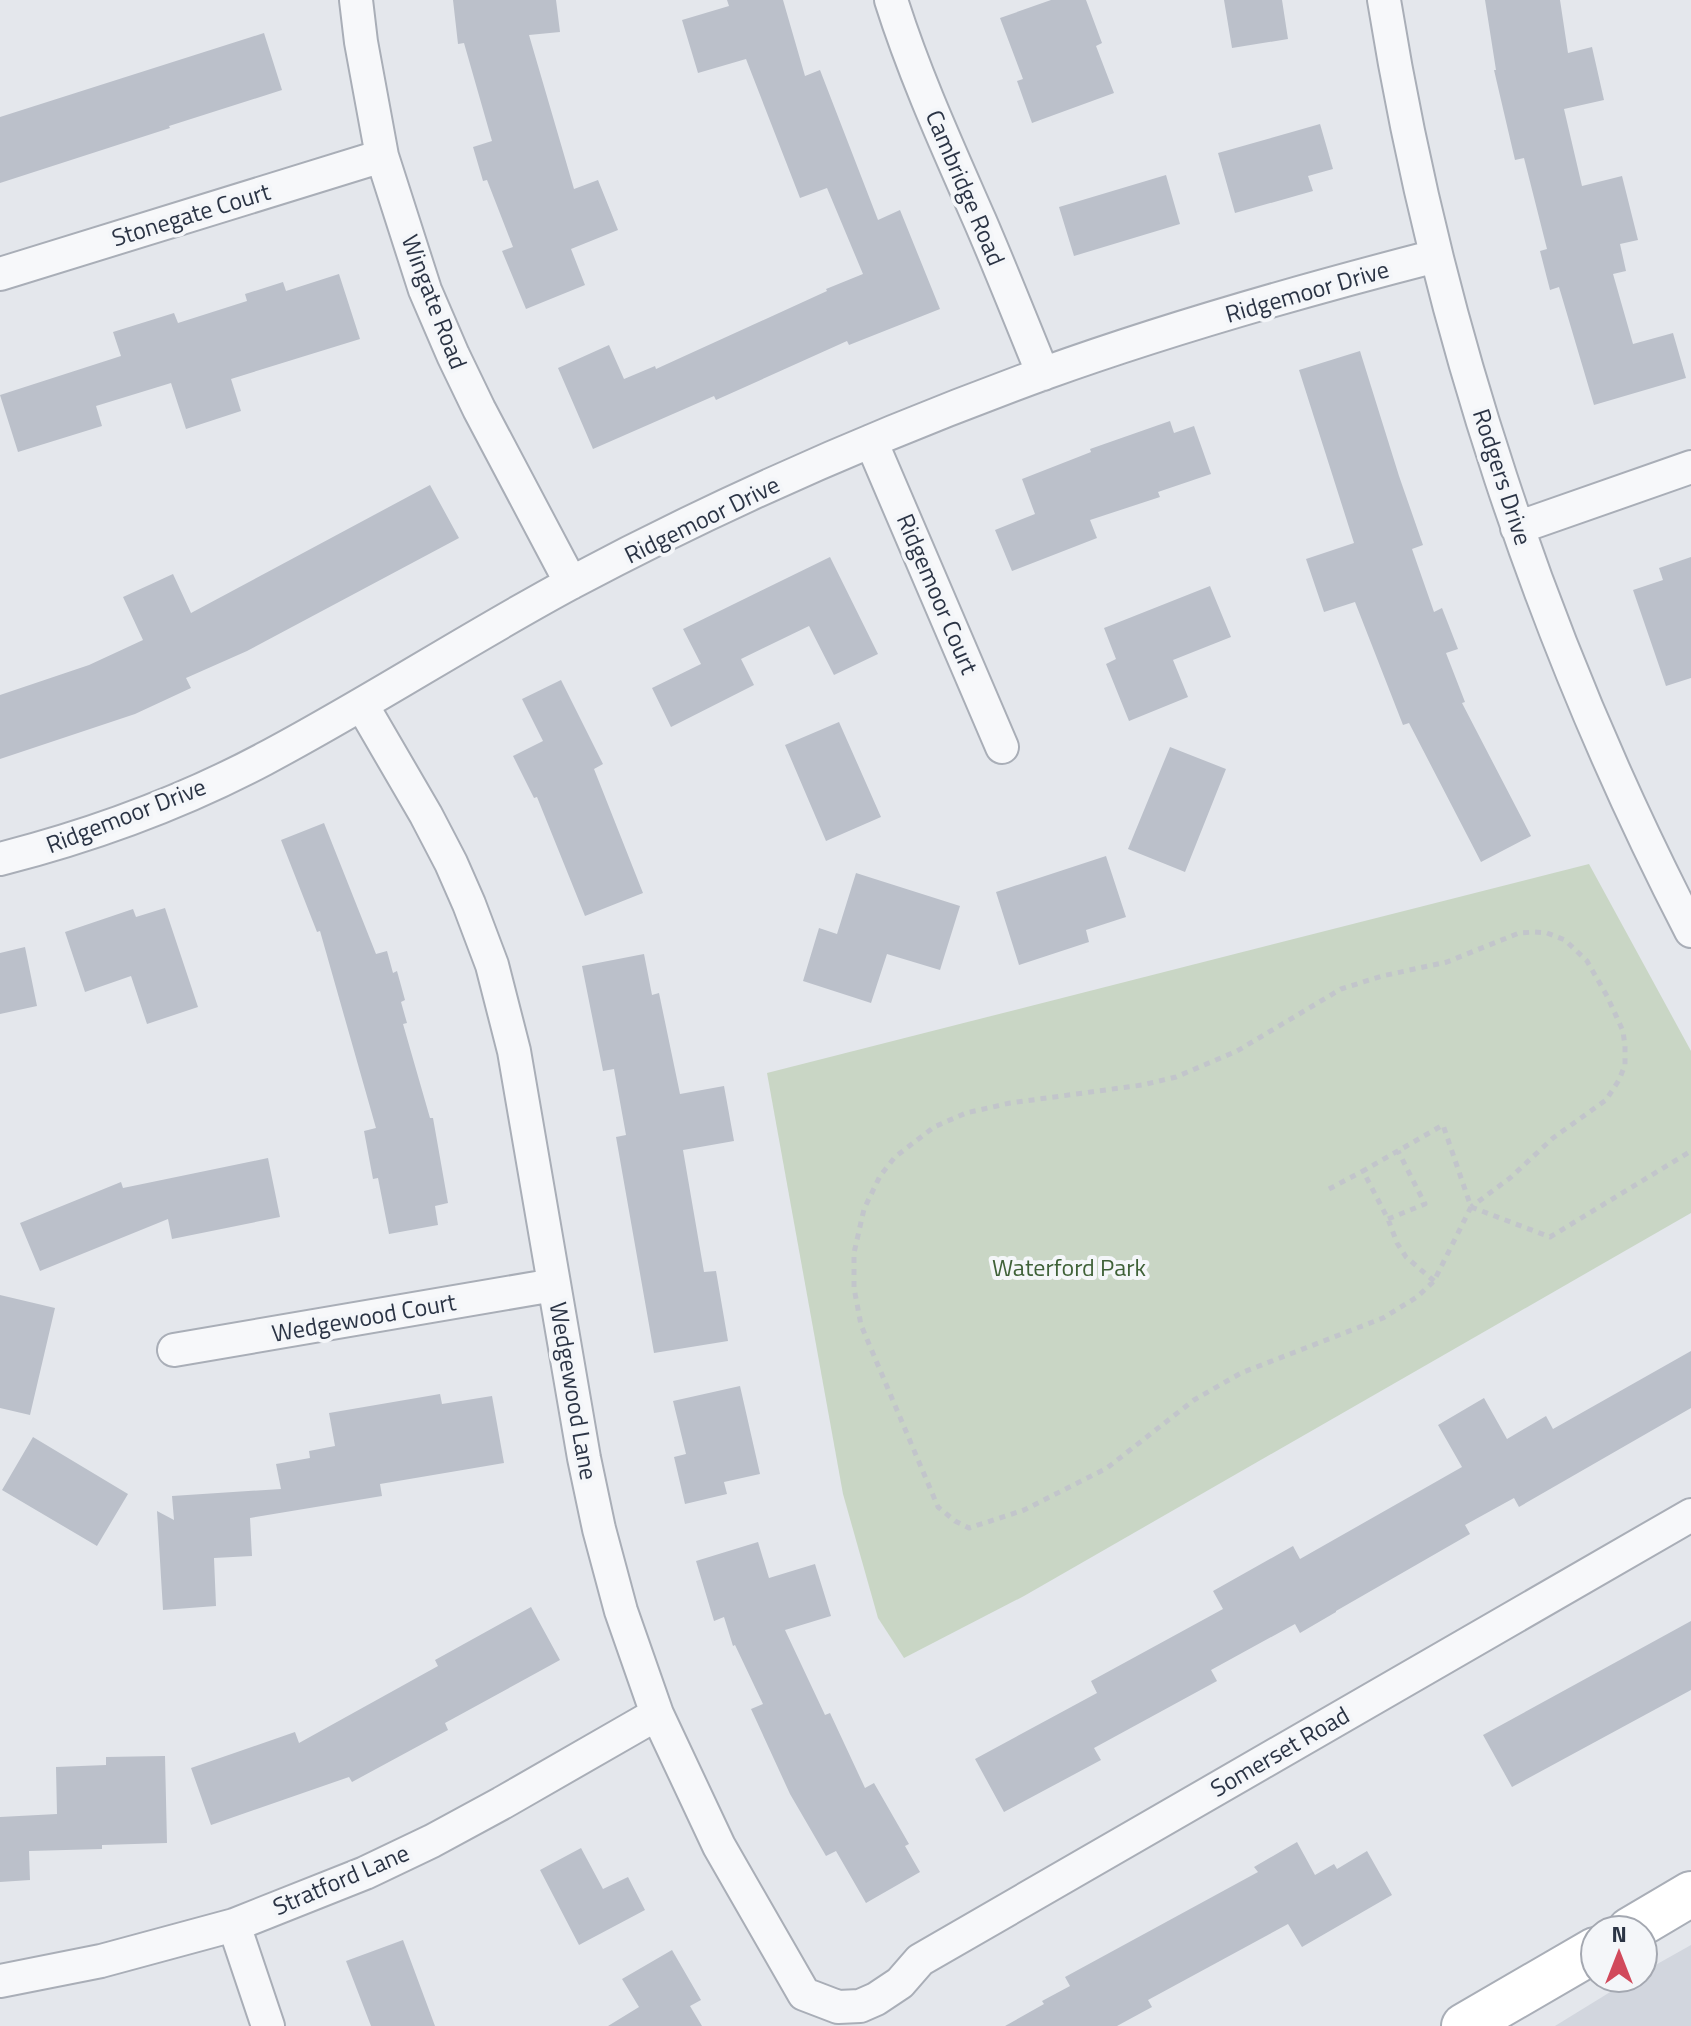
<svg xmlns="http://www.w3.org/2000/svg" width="1691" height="2026" font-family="'Titillium Web',sans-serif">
<rect width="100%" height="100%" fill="#e4e7ec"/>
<path fill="#d2d6de" d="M 1691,1945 L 1691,2026 L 1555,2026 L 1633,1978 L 1643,1978 L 1643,1972 Z"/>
<path fill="#c9d6c5" d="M 1589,864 L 1691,1051 L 1691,1213 L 1024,1596 L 904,1658 L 878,1618 L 843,1494 L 767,1073 Z"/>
<path fill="#bbc0ca" d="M 453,0 L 556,0 L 560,32 L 529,35 L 574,189 L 598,180 L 618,230 L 571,249 L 585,285 L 526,309 L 502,251 L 513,247 L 487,180 L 483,181 L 473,147 L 492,141 L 464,43 L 458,44 Z
M 727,0 L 783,0 L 805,76 L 820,70 L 878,220 L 900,210 L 940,309 L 849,345 L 847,341 L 716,400 L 714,396 L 593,449 L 558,368 L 609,345 L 624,379 L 655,366 L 656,369 L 827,291 L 826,289 L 863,274 L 827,188 L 800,198 L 746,59 L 698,73 L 682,20 L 729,6 Z
M 1051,0 L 1086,0 L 1102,43 L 1096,46 L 1114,93 L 1032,123 L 1017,81 L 1023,79 L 1000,18 Z
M 1224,0 L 1282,0 L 1288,39 L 1232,48 Z
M 1485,0 L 1560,0 L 1568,53 L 1592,47 L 1604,100 L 1564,109 L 1582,186 L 1622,176 L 1638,240 L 1620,244 L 1626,271 L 1613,274 L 1633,344 L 1673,333 L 1686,378 L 1594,405 L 1559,287 L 1550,290 L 1540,251 L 1547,249 L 1524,158 L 1515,160 L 1494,70 L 1496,70 Z
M 264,33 L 282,90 L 169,126 L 170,128 L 0,183 L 0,117 Z
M 1320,124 L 1333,169 L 1308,176 L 1313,191 L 1235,213 L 1218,153 Z
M 1166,175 L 1180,224 L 1074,256 L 1059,207 Z
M 339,274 L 360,339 L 231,379 L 241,411 L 186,429 L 171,383 L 96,406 L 102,426 L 18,452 L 0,395 L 121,356 L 113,332 L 174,313 L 178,323 L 247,301 L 245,294 L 283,282 L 286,291 Z
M 1360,351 L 1399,476 L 1423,545 L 1412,549 L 1434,612 L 1442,608 L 1458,649 L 1446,653 L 1465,702 L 1462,703 L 1531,836 L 1481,862 L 1409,723 L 1403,725 L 1355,602 L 1324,612 L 1306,559 L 1354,543 L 1299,370 Z
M 1170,421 L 1174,433 L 1194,426 L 1211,474 L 1158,492 L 1160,497 L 1090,520 L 1097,538 L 1012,571 L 995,530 L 1035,514 L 1022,479 L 1091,452 L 1090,449 Z
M 430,485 L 459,538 L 247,651 L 186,678 L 191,688 L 135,714 L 0,759 L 0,695 L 89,665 L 143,640 L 123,597 L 173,574 L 191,613 Z
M 830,557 L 878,654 L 834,675 L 809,626 L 741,659 L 754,685 L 671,727 L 652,688 L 701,664 L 683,629 Z
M 1691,557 L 1691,678 L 1666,686 L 1633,590 L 1663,580 L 1659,568 Z
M 1210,586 L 1231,637 L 1173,660 L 1188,697 L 1129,721 L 1106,664 L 1116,659 L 1104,628 Z
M 561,680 L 603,764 L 594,769 L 643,893 L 585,916 L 537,797 L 534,798 L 513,756 L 543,741 L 522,699 Z
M 839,722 L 881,817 L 826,841 L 785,745 Z
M 1170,747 L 1226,769 L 1185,872 L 1128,849 Z
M 324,823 L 376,954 L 387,951 L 393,973 L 397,971 L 405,1000 L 401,1002 L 407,1023 L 403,1024 L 430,1118 L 433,1118 L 448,1203 L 435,1206 L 438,1225 L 389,1234 L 378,1178 L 373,1179 L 364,1131 L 376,1128 L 320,931 L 317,932 L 281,840 Z
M 1106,856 L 1126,917 L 1086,930 L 1089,942 L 1019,965 L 996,892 Z
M 856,873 L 960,906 L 940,970 L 887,954 L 871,1003 L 803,981 L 819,928 L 837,934 Z
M 165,908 L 198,1007 L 147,1024 L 131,976 L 85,992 L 65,932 L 133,909 L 136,917 Z
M 25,947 L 37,1006 L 0,1014 L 0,953 Z
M 644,954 L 652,995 L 659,993 L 680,1094 L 724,1086 L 734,1141 L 683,1150 L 704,1272 L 716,1271 L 728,1341 L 654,1353 L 616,1137 L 626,1135 L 614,1069 L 603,1071 L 582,966 Z
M 268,1158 L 280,1217 L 172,1239 L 168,1219 L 40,1271 L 20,1223 L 121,1182 L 123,1188 Z
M 0,1295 L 55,1308 L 30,1415 L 0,1408 Z
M 1691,1351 L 1691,1408 L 1519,1507 L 1514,1498 L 1465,1525 L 1470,1534 L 1336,1611 L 1336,1612 L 1300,1633 L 1295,1624 L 1211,1670 L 1217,1681 L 1094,1748 L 1101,1760 L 1004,1812 L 975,1759 L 1097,1693 L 1091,1681 L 1223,1609 L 1213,1591 L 1293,1546 L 1300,1559 L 1462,1467 L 1438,1425 L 1484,1398 L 1507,1439 L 1546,1416 L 1553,1429 Z
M 740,1386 L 760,1474 L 724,1482 L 727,1494 L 685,1504 L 674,1457 L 686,1454 L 673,1401 Z
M 440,1394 L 442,1404 L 492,1396 L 504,1463 L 380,1484 L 382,1496 L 250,1518 L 252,1556 L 214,1558 L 216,1606 L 163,1610 L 157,1511 L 174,1520 L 172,1496 L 281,1489 L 276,1464 L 310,1458 L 309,1451 L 335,1446 L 329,1413 Z
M 33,1437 L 128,1494 L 97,1546 L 2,1490 Z
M 758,1542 L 769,1578 L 815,1564 L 831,1616 L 785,1630 L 825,1715 L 830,1713 L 865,1788 L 874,1783 L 909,1844 L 905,1846 L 920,1872 L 866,1903 L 836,1851 L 826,1856 L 790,1794 L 751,1709 L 763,1704 L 735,1645 L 733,1646 L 724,1617 L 714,1621 L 696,1561 Z
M 531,1607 L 560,1660 L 445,1723 L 448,1730 L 352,1782 L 349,1777 L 211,1825 L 191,1768 L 295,1732 L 299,1743 L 438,1666 L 435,1660 Z
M 1691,1621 L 1691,1690 L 1512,1787 L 1483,1735 Z
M 165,1756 L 167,1843 L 102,1845 L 102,1849 L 29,1851 L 30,1880 L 0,1882 L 0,1817 L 57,1814 L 56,1767 L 106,1765 L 106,1757 Z
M 1297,1842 L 1315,1875 L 1334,1864 L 1337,1869 L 1367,1851 L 1392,1895 L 1302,1947 L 1288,1924 L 1148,2000 L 1152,2007 L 1117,2026 L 1005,2026 L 1044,2004 L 1042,2001 L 1070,1986 L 1065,1977 L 1258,1872 L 1254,1867 Z
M 581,1848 L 603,1889 L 628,1877 L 645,1910 L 579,1945 L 540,1870 Z
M 403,1940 L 435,2026 L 371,2026 L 346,1961 Z
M 672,1950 L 701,2000 L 690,2006 L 702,2026 L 608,2026 L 639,2007 L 622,1979 Z"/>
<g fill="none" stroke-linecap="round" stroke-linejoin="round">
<defs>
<path id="street" d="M 356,0 L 361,42 L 382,156 L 425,290 L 453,355 L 479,409 L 571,583
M 891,0 C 915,76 948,148 980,221 C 1002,272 1022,323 1043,374
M 1384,0 C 1436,323 1541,641 1691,931
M 0,274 L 382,156
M 871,441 L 1002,747
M 1517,528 L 1691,467
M 362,705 L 426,815 L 451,863 L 469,904 L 492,965 L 514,1051 L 584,1458 L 599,1529 L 621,1611 L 657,1714 L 719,1846 L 804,1994 L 838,2007 L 860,2006 L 876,1999 L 900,1983 L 920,1960 L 1691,1515
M 0,859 C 90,836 181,803 264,759 C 368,704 467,639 571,583 C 723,502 883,432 1045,373 C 1173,327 1304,290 1436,256
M 174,1350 L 554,1285
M 234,1925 L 268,2026
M 0,1981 L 101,1961 L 234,1925 L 365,1873 L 432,1841 L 502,1803 L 657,1714"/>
<path id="secondary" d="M 1630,1930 L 1691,1894
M 1464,2026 L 1595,1950"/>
</defs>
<use href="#street" stroke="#a9aeb7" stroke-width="36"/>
<use href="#secondary" stroke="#a9aeb7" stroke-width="48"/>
<path stroke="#c2c5cb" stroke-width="5" stroke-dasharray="6 6" stroke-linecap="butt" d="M 1329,1189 L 1363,1171
M 1471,1207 L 1550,1237 L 1691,1151
M 1388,1219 L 1425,1204 L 1398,1151
M 1434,1281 L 1406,1257 L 1397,1243 L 1388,1219 L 1363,1171 L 1443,1125 L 1471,1207 L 1434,1281 L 1417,1297 L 1383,1318 L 1241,1373 L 1194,1400 L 1107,1468 L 1024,1510 L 969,1528 L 955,1521 L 938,1507 L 861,1325 L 854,1288 L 854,1253 L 864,1209 L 880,1176 L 895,1157 L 934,1127 L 966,1113 L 1010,1103 L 1142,1085 L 1176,1077 L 1237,1051 L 1341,989 L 1382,976 L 1447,962 L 1519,933 L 1535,932 L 1547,933 L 1565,940 L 1587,961 L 1607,996 L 1623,1031 L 1625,1046 L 1625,1065 L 1619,1080 L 1606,1100 L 1553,1138 L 1510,1178 L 1471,1207"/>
<use href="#street" stroke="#f7f8fa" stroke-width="32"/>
<use href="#secondary" stroke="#fff" stroke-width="44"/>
</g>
<g text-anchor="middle" stroke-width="8" stroke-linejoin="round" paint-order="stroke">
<g font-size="24" fill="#2b3445" stroke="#f4f6f9">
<text transform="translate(965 188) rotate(67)" y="8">Cambridge Road</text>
<text transform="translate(191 215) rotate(-17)" y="8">Stonegate Court</text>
<text transform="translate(1307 292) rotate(-16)" y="8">Ridgemoor Drive</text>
<text transform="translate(434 302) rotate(69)" y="8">Wingate Road</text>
<text transform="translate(1502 477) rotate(72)" y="8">Rodgers Drive</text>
<text transform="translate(702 520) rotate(-26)" y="8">Ridgemoor Drive</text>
<text transform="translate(937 594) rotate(67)" y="8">Ridgemoor Court</text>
<text transform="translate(126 816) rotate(-21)" y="8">Ridgemoor Drive</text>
<text transform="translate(364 1318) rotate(-10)" y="8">Wedgewood Court</text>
<text transform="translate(573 1391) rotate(80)" y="8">Wedgewood Lane</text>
<text transform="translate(1280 1752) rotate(-30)" y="8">Somerset Road</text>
<text transform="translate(341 1880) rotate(-23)" y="8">Stratford Lane</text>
</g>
<g font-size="24" fill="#3f6138" stroke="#f4f6f9">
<text x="1069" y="1276">Waterford Park</text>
</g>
</g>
<g transform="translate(1619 1954)"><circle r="38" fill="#f4f6f9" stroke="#a4a8b1" stroke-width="2"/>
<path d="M0-6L14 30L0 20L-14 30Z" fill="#d1495b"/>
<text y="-12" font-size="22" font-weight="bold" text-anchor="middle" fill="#2b3445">N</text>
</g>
</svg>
